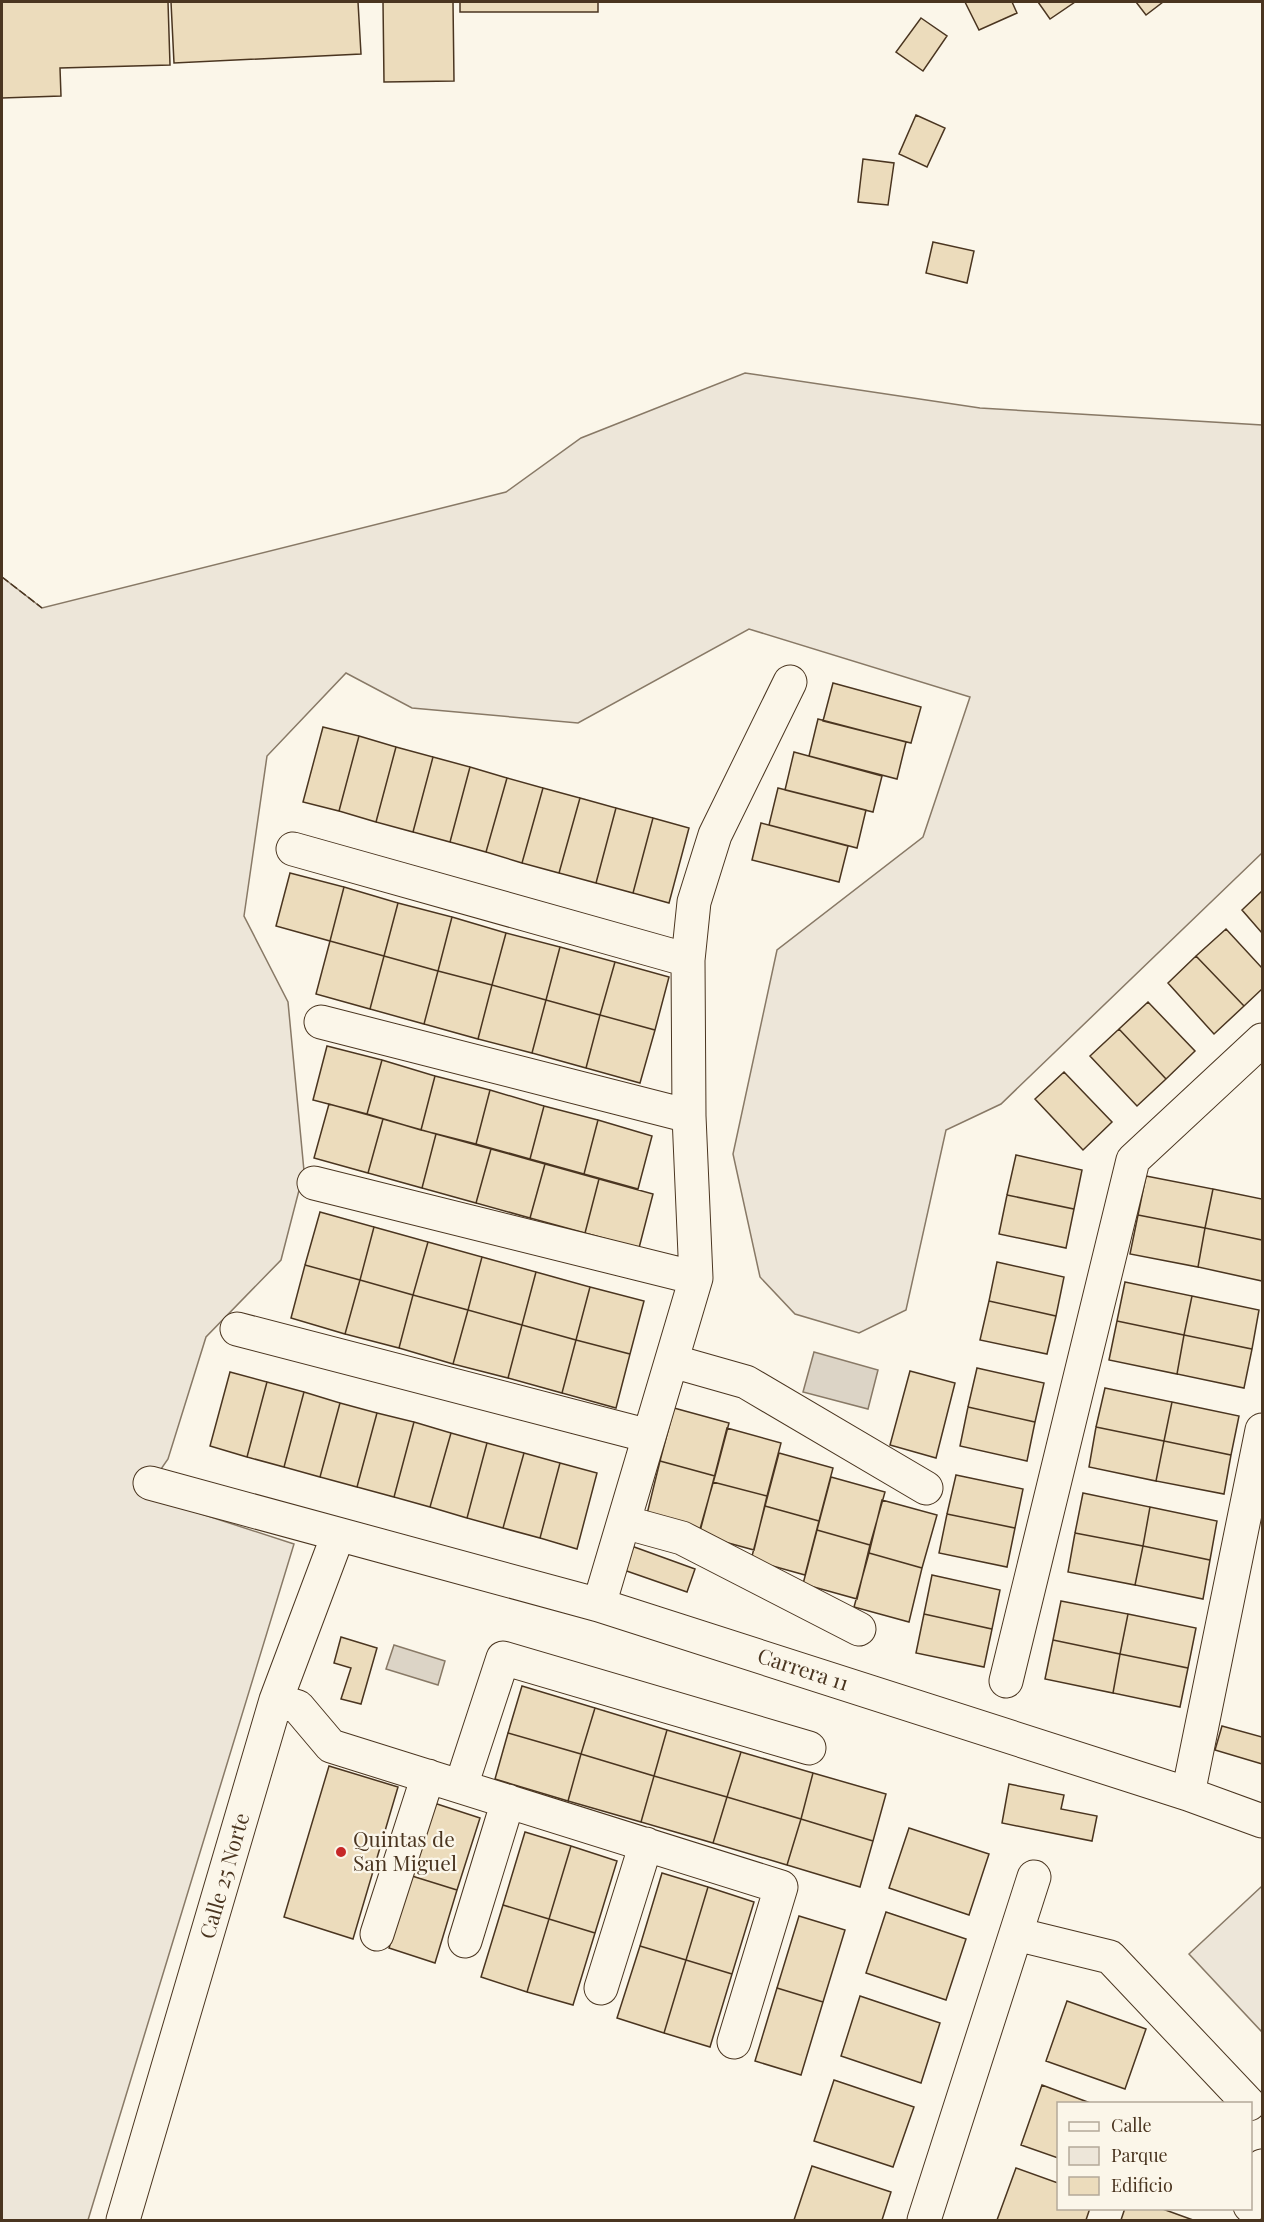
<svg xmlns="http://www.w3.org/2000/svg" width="1264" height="2222" font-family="'Playfair Display',serif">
<rect width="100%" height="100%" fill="#fbf6e9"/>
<path fill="#ede6d9" stroke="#887966" stroke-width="1.5" d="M 745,373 L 980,408 L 1262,425 L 1262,853 L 1001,1104 L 946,1130 L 906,1310 L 859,1333 L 795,1314 L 760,1277 L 733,1154 L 777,950 L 923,837 L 970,697 L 749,629 L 578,723 L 412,708 L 346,673 L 267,756 L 244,916 L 288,1002 L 304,1171 L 281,1260 L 206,1337 L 168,1459 L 143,1495 L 294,1544 L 88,2220 L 2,2220 L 2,577 L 42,608 L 506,492 L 581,438 Z
M 1261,1887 L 1262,1888 L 1262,2032 L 1189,1954 Z"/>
<path fill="#dcd4c6" stroke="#887966" stroke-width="1.5" d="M 814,1352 L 878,1370 L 868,1409 L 803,1392 Z
M 394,1645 L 445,1661 L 438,1685 L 386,1669 Z"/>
<path fill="#ecdcbc" stroke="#4a3520" stroke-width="1.5" d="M 2,2 L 168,2 L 170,65 L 60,68 L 61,96 L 2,98 Z
M 171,2 L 358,2 L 361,54 L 174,63 Z
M 383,2 L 453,2 L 454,81 L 384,82 Z
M 460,2 L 598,2 L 598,12 L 460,12 Z
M 965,2 L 1012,2 L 1017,13 L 979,30 Z
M 1038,2 L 1075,2 L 1050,19 Z
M 1136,2 L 1163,2 L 1146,15 Z
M 921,18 L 947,36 L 923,71 L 896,52 Z
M 916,115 L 945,128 L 927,167 L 899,154 Z
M 863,159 L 894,163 L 888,205 L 858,202 Z
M 933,242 L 974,251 L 967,283 L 926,273 Z
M 833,683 L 921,707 L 911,743 L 823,721 Z
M 818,719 L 906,742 L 897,779 L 809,756 Z
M 323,727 L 359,736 L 339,811 L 303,802 Z
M 359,736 L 396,747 L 376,822 L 339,811 Z
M 396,747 L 433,757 L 413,832 L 376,822 Z
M 794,752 L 882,776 L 873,812 L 785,790 Z
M 433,757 L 470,767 L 450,842 L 413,832 Z
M 470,767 L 507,778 L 486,852 L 450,842 Z
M 507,778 L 543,788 L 522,863 L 486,852 Z
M 543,788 L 580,798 L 559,873 L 522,863 Z
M 778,788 L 866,810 L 857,848 L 769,825 Z
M 580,798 L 616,808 L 596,883 L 559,873 Z
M 616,808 L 653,818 L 633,893 L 596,883 Z
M 653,818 L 689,828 L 669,903 L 633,893 Z
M 761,823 L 848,846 L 839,882 L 752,860 Z
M 290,873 L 344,887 L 330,941 L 276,926 Z
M 344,887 L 398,903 L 384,956 L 330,941 Z
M 1262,891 L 1262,933 L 1242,910 Z
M 398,903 L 452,917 L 438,971 L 384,956 Z
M 452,917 L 506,933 L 492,985 L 438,971 Z
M 1226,929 L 1262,968 L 1262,989 L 1244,1006 L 1196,956 Z
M 506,933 L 560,947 L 546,1000 L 492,985 Z
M 330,941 L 384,956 L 370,1009 L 316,994 Z
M 560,947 L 615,962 L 600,1015 L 546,1000 Z
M 384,956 L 438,971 L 424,1024 L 370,1009 Z
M 1196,956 L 1244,1006 L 1214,1034 L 1168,983 Z
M 615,962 L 669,977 L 655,1030 L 600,1015 Z
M 438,971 L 492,985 L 478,1039 L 424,1024 Z
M 492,985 L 546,1000 L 532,1053 L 478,1039 Z
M 546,1000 L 600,1015 L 586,1068 L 532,1053 Z
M 1148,1002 L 1195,1051 L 1166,1079 L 1119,1029 Z
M 600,1015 L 655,1030 L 640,1083 L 586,1068 Z
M 1119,1029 L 1166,1079 L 1137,1106 L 1090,1056 Z
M 327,1046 L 382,1060 L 367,1114 L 313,1100 Z
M 382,1060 L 435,1076 L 421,1130 L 367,1114 Z
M 1064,1072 L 1112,1122 L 1083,1150 L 1035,1099 Z
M 435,1076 L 490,1090 L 476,1144 L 421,1130 Z
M 490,1090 L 544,1106 L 530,1159 L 476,1144 Z
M 329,1104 L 383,1119 L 368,1173 L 314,1158 Z
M 544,1106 L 598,1120 L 584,1174 L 530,1159 Z
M 383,1119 L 436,1134 L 422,1188 L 368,1173 Z
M 598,1120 L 652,1136 L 638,1189 L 584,1174 Z
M 436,1134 L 491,1149 L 476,1203 L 422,1188 Z
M 491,1149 L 545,1164 L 530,1218 L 476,1203 Z
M 1016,1155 L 1082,1170 L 1074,1209 L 1007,1195 Z
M 545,1164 L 599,1179 L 585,1233 L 530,1218 Z
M 1146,1176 L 1213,1189 L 1205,1228 L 1138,1215 Z
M 599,1179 L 653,1194 L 639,1248 L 585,1233 Z
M 1213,1189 L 1262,1199 L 1262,1240 L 1205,1228 Z
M 1007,1195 L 1074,1209 L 1066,1248 L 999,1234 Z
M 320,1212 L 374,1227 L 360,1280 L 305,1265 Z
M 1138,1215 L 1205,1228 L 1198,1267 L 1130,1254 Z
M 374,1227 L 428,1242 L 413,1295 L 360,1280 Z
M 1205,1228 L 1262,1240 L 1262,1281 L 1198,1267 Z
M 428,1242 L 482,1257 L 468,1310 L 413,1295 Z
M 482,1257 L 536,1272 L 522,1325 L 468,1310 Z
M 997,1262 L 1064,1277 L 1056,1316 L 989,1301 Z
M 305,1265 L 360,1280 L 345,1334 L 291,1318 Z
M 536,1272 L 590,1287 L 576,1340 L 522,1325 Z
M 360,1280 L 413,1295 L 399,1348 L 345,1334 Z
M 1125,1282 L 1192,1296 L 1184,1335 L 1117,1321 Z
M 590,1287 L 644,1301 L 630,1354 L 576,1340 Z
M 413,1295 L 468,1310 L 453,1364 L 399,1348 Z
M 1192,1296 L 1259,1310 L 1252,1349 L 1184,1335 Z
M 989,1301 L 1056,1316 L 1047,1354 L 980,1340 Z
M 468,1310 L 522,1325 L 508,1378 L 453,1364 Z
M 1117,1321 L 1184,1335 L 1177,1374 L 1109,1360 Z
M 522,1325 L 576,1340 L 562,1393 L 508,1378 Z
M 1184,1335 L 1252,1349 L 1244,1388 L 1177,1374 Z
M 576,1340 L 630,1354 L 616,1408 L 562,1393 Z
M 977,1368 L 1044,1383 L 1035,1422 L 968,1407 Z
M 910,1371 L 955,1383 L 936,1458 L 890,1445 Z
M 230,1372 L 267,1382 L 247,1457 L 210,1446 Z
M 267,1382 L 304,1392 L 284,1467 L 247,1457 Z
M 1105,1388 L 1172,1402 L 1164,1441 L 1096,1427 Z
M 304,1392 L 340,1403 L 320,1477 L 284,1467 Z
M 1172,1402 L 1239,1416 L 1231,1455 L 1164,1441 Z
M 340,1403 L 377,1413 L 357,1487 L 320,1477 Z
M 968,1407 L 1035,1422 L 1027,1461 L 960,1446 Z
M 674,1408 L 729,1423 L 715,1476 L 660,1461 Z
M 377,1413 L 414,1422 L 394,1497 L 357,1487 Z
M 414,1422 L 451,1433 L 430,1507 L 394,1497 Z
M 1096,1427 L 1164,1441 L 1156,1481 L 1089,1467 Z
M 727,1428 L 781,1443 L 767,1496 L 713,1482 Z
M 451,1433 L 487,1443 L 467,1518 L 430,1507 Z
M 1164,1441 L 1231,1455 L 1224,1494 L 1156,1481 Z
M 487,1443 L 524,1453 L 503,1528 L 467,1518 Z
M 524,1453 L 560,1463 L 540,1538 L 503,1528 Z
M 779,1453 L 833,1468 L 819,1521 L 765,1506 Z
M 660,1461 L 715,1476 L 700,1529 L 647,1514 Z
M 560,1463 L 597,1473 L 577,1549 L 540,1538 Z
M 956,1475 L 1023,1489 L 1015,1528 L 947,1514 Z
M 831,1477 L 885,1492 L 870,1545 L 817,1530 Z
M 713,1482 L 767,1496 L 754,1550 L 699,1535 Z
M 1083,1493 L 1150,1507 L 1143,1546 L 1075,1533 Z
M 882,1500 L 937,1515 L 922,1568 L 869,1553 Z
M 765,1506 L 819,1521 L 805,1575 L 751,1560 Z
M 1150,1507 L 1217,1521 L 1210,1560 L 1143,1546 Z
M 947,1514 L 1015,1528 L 1007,1567 L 939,1553 Z
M 817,1530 L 870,1545 L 857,1599 L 803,1584 Z
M 1075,1533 L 1143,1546 L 1135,1585 L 1068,1572 Z
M 626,1544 L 695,1569 L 687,1592 L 618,1568 Z
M 1143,1546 L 1210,1560 L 1203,1599 L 1135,1585 Z
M 869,1553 L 922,1568 L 909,1622 L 854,1607 Z
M 932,1575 L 1000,1590 L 992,1629 L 924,1614 Z
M 1061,1601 L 1128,1614 L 1120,1654 L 1053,1640 Z
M 924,1614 L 992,1629 L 984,1667 L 916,1653 Z
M 1128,1614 L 1196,1628 L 1188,1668 L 1120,1654 Z
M 341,1637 L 377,1648 L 361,1704 L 341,1699 L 351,1668 L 334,1663 Z
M 1053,1640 L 1120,1654 L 1113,1693 L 1045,1679 Z
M 1120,1654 L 1188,1668 L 1180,1707 L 1113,1693 Z
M 522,1686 L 595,1708 L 581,1754 L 508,1733 Z
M 595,1708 L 667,1730 L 654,1776 L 581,1754 Z
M 1222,1726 L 1262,1737 L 1262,1764 L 1215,1750 Z
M 667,1730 L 741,1752 L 727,1797 L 654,1776 Z
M 508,1733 L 581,1754 L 568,1801 L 495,1779 Z
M 741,1752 L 813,1773 L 801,1819 L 727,1797 Z
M 581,1754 L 654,1776 L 641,1822 L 568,1801 Z
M 329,1766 L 398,1787 L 353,1939 L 284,1917 Z
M 813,1773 L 886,1794 L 873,1841 L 801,1819 Z
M 654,1776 L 727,1797 L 713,1843 L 641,1822 Z
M 1009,1784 L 1064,1795 L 1061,1809 L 1097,1816 L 1092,1841 L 1002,1823 Z
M 727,1797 L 801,1819 L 787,1865 L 713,1843 Z
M 434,1803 L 480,1818 L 457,1890 L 412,1876 Z
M 801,1819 L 873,1841 L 860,1887 L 787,1865 Z
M 909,1828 L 989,1854 L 969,1915 L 889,1888 Z
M 525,1832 L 571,1846 L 549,1919 L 503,1905 Z
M 571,1846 L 617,1861 L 595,1933 L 549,1919 Z
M 662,1873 L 708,1887 L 686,1960 L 640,1946 Z
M 412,1876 L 457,1890 L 435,1963 L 389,1948 Z
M 708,1887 L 754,1902 L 732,1974 L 686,1960 Z
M 503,1905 L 549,1919 L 527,1992 L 481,1977 Z
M 886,1912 L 966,1939 L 946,2000 L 866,1973 Z
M 799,1916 L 845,1930 L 823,2002 L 777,1988 Z
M 549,1919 L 595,1933 L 573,2005 L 527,1992 Z
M 640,1946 L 686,1960 L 664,2033 L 617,2018 Z
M 686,1960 L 732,1974 L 710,2047 L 664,2033 Z
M 777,1988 L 823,2002 L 801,2075 L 755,2061 Z
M 860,1996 L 940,2023 L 921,2083 L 841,2056 Z
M 1067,2001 L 1146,2029 L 1125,2089 L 1046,2061 Z
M 834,2080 L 914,2107 L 893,2167 L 814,2141 Z
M 1042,2085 L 1093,2104 L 1058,2104 L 1058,2158 L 1021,2145 Z
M 812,2166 L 891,2192 L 882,2220 L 794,2220 Z
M 1016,2168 L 1058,2183 L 1058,2208 L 1090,2208 L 1086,2220 L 997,2220 Z
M 1125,2208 L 1160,2208 L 1193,2220 L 1121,2220 Z"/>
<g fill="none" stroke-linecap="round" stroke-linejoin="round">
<defs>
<path id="minor" d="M 293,849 L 688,960
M 321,1022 L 689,1116
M 314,1183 L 696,1278
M 237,1329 L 649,1436
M 672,1361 L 746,1382 L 926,1488
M 150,1483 L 599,1605 L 1188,1794 L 1262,1821
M 624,1522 L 682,1538 L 859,1629
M 599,1605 L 696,1278 L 689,1116 L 688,960 L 694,902 L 715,835 L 790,682
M 1006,1681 L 1133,1160 L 1262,1040
M 276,1700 L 298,1707 L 331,1746 L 781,1887 L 734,2042
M 461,1786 L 503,1658 L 809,1748
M 1188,1794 L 1262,1430
M 377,1934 L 428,1776
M 1016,1934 L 1110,1957 L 1249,2104
M 465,1941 L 508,1801
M 601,1988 L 646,1844
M 1250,2206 L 1262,2166
M 123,2220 L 276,1700 L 338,1535
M 924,2220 L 1034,1877"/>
</defs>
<use href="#minor" stroke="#4a3520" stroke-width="35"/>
<use href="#minor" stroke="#fbf6e9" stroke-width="33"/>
<path stroke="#4a3520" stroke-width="1.5" stroke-dasharray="8 3" stroke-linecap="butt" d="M 2,577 L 42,608"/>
</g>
<circle fill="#c62828" stroke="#fbf6e9" stroke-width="2" cx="341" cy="1852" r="6"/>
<g text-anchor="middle" stroke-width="4.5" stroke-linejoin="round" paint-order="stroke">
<g font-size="21" fill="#4a3520" stroke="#fbf6e9">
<text transform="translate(803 1670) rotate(18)" y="7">Carrera 11</text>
<text transform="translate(225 1876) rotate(-74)" y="7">Calle 25 Norte</text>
</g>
<g font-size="21" fill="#4a3520" stroke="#fbf6e9" text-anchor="start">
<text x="353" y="1847">Quintas de<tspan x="353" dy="24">San Miguel</tspan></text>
</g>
</g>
<rect width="1264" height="2222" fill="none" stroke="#4a3520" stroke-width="6"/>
<rect x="1057" y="2102" width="195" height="108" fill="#fbf6e9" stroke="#b4a999" stroke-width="1.5"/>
<rect x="1069" y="2122" width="30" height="9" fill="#fbf6e9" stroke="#b4a999" stroke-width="1.5"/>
<text x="1111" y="2132" font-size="18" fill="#4a3520">Calle</text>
<rect x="1069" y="2147" width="30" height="18" fill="#ede6d9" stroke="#b4a999" stroke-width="1.5"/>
<text x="1111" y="2162" font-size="18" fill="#4a3520">Parque</text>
<rect x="1069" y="2177" width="30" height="18" fill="#ecdcbc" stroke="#b4a999" stroke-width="1.5"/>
<text x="1111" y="2192" font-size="18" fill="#4a3520">Edificio</text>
</svg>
